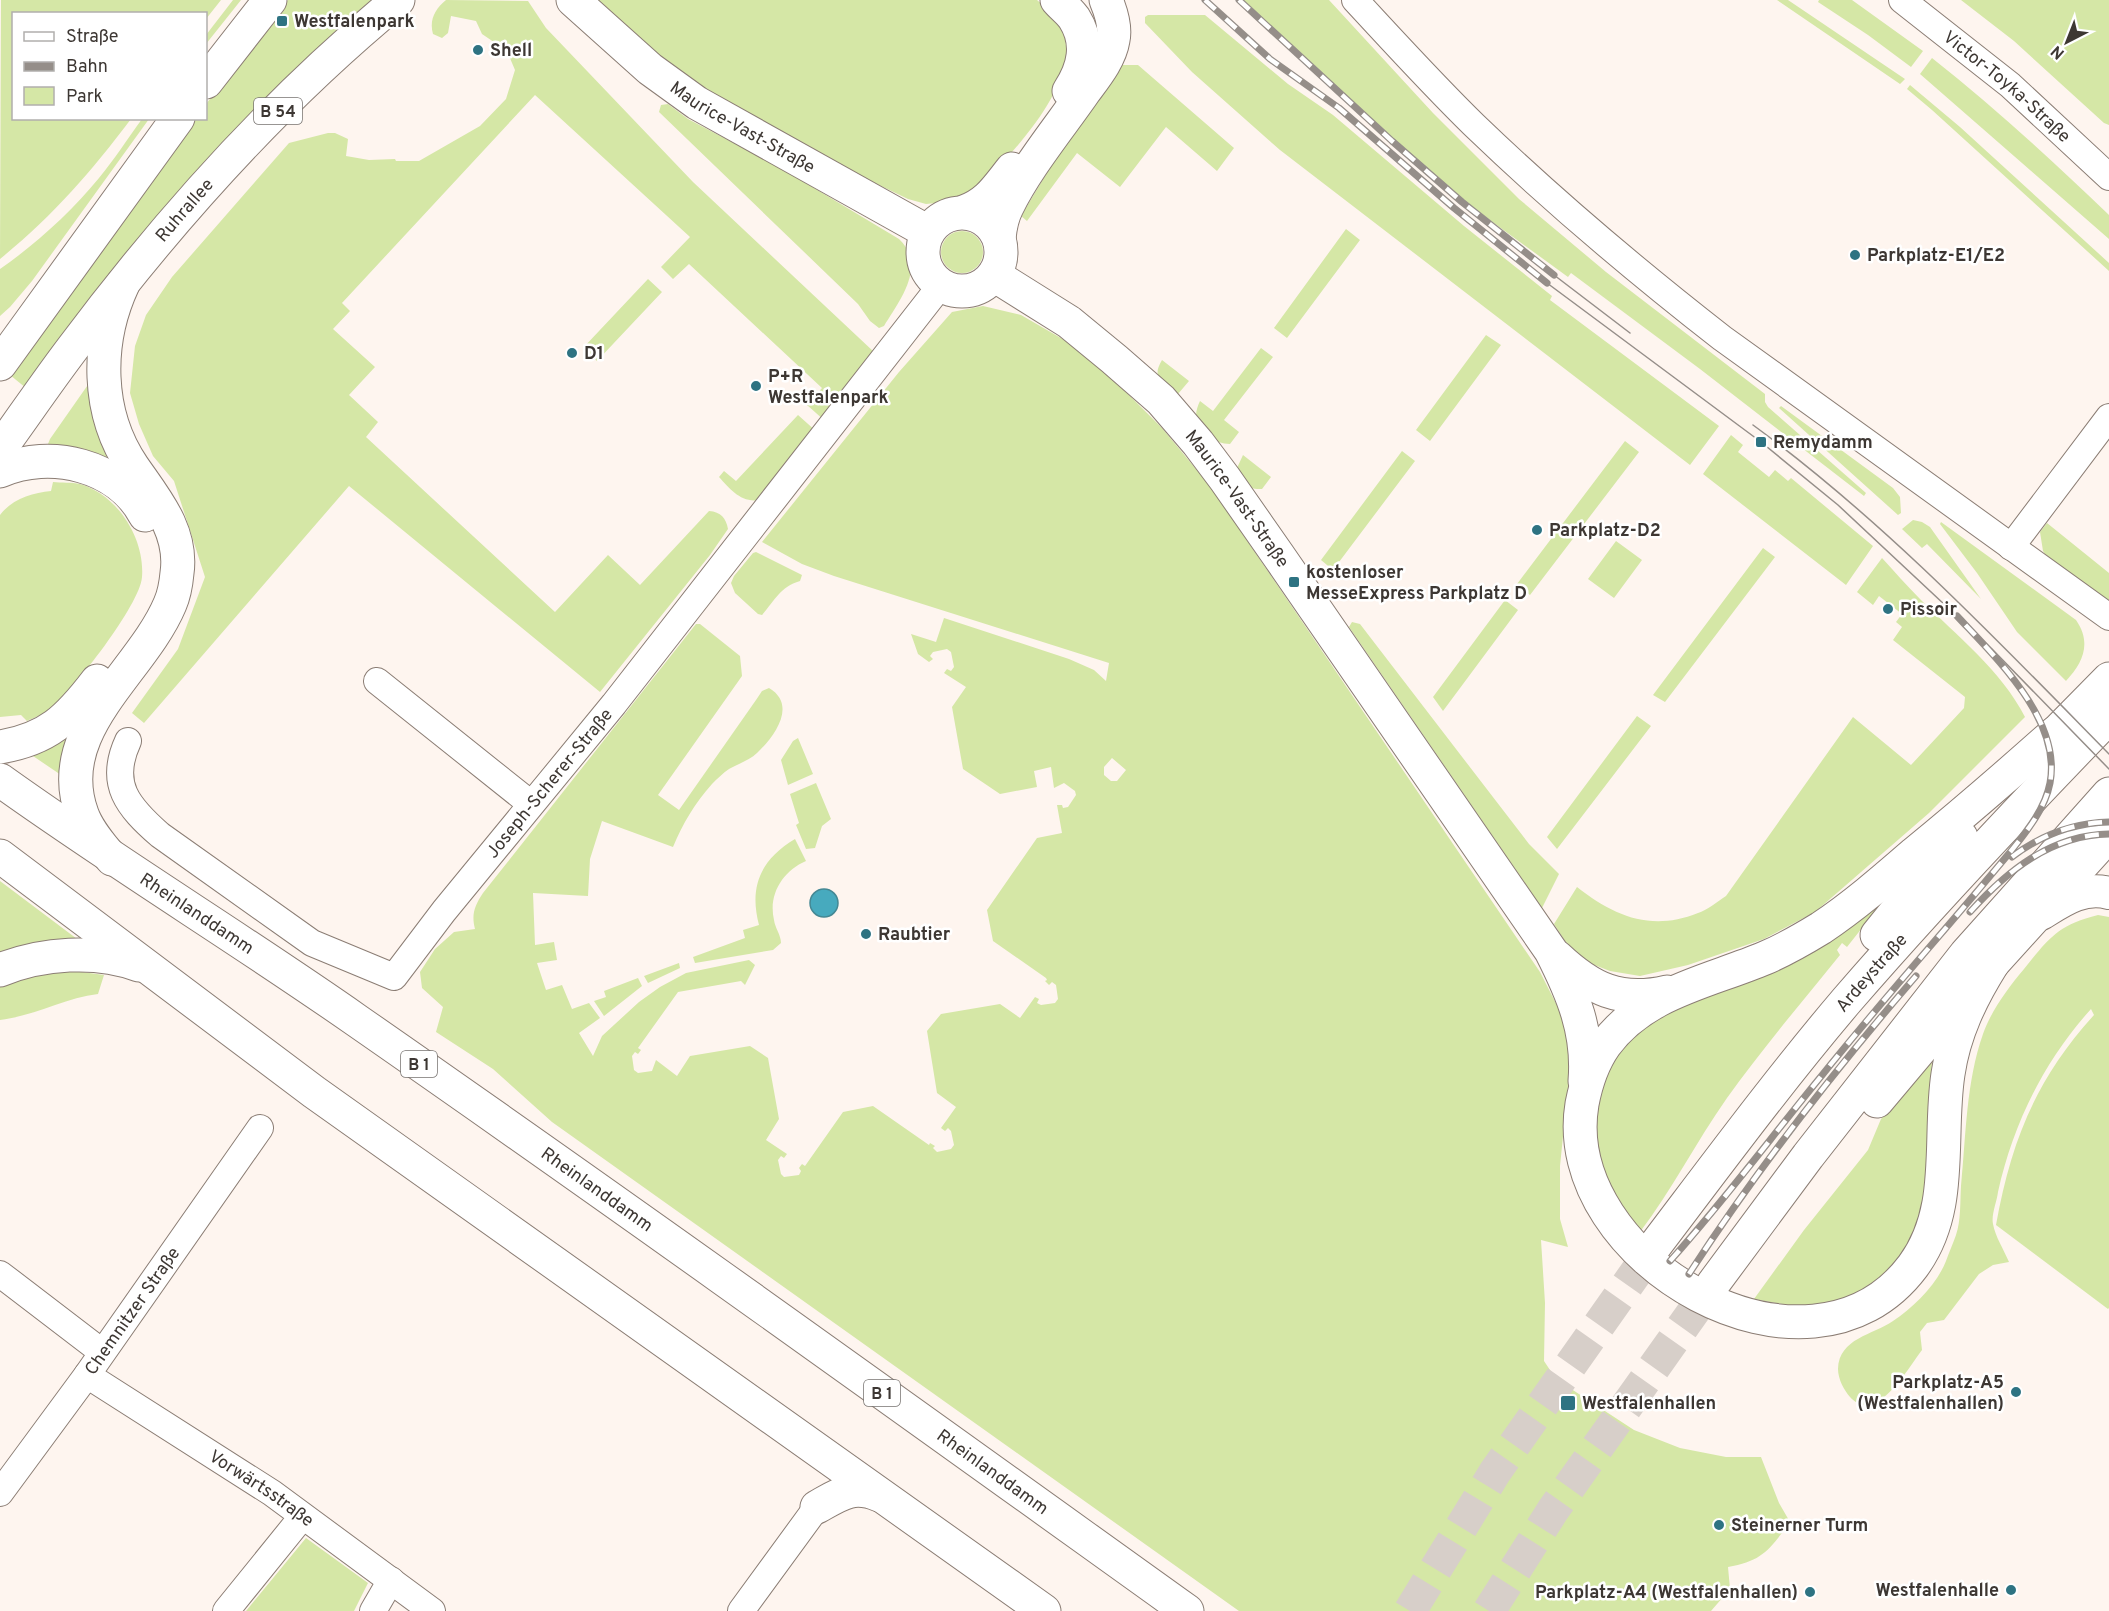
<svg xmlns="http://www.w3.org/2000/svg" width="2109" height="1611" font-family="Overpass,sans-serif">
<rect width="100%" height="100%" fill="#fef5ef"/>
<path fill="#d5e7a6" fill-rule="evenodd" d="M 1,0 L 221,0 L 206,19 L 206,14 L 14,14 L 14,118 L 131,119 C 90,173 53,216 0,259 Z
M 233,0 L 241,0 L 206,44 L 206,35 Z
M 288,0 L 378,0 L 26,388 L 10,375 L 194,119 L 206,118 L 206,104 Z
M 446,0 L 528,1 L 546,28 L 693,182 L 874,352 L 825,421 L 807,405 L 822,388 L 689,264 L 673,279 L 661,267 L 690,237 L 535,95 L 342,303 L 350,311 L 333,329 L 375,367 L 349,395 L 378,422 L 366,437 L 555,612 L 608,555 L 640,585 L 709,511 C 721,512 726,518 728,529 L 710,555 L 600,692 L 349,486 L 144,723 L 132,713 L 178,649 L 205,577 L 174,481 L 153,456 L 139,424 L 130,393 L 135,346 L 146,315 L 172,277 L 289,143 L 328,133 L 335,133 L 348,139 L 346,156 L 369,160 L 395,159 L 396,161 L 419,161 L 480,126 L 506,99 L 515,70 L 507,51 L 482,34 L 476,21 L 451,16 L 448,33 L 442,38 L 433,34 C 429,20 435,9 446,0 Z
M 594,0 L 1037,0 C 1044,6 1052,12 1058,19 C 1060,22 1062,27 1063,31 C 1083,87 1002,163 967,200 L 926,204 L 908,199 L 850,171 L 700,86 L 667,63 Z
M 1243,0 L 1329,0 L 1433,113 L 1519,199 L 1606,272 L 1765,394 L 1765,402 L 1768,407 L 1866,493 L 1864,496 L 1700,369 L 1571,273 L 1568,277 L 1472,207 L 1376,124 Z
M 1777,0 L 1788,0 L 1905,79 L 1900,84 Z
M 1819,0 L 1852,0 L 1923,51 L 1911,67 L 1868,35 L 1818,2 Z
M 1961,0 L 2109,0 L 2109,125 L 2104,123 L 2014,41 Z
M 1148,15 L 1205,15 L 1288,84 L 1333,115 L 1464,226 L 1552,296 L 1550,300 L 1719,426 L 1690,465 L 1280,150 L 1192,72 L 1145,23 L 1145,17 Z
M 1932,58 C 1994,107 2052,160 2109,215 L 2109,239 L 1920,74 Z
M 1122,65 L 1138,65 L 1234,148 L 1217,171 L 1166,127 L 1120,187 L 1077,153 L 1027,221 L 1021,216 L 1057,156 Z
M 1910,85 L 1960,127 L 2109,263 L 2109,271 L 1932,110 L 1907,89 Z
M 668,104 L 688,119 L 779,167 L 899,239 C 927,266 900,300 884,326 L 879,328 L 870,321 L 858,304 L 659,112 L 661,105 Z
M 142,119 L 149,119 L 32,281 L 10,307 L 0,316 L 0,269 C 36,244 71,212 99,178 C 114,160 128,138 142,119 Z
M 1346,229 L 1360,240 L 1287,338 L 1274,328 Z
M941 252a21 21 0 1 1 42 0a21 21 0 1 1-42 0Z
M 648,279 L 662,292 L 597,361 L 583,348 Z
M 983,306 L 1021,315 L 1066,341 L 1103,369 L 1162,428 L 1210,486 L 1540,972 L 1570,1031 L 1568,1087 L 1560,1166 L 1560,1219 L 1568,1247 L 1541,1240 L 1545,1303 L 1544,1361 L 1556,1379 L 1634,1430 L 1680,1448 L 1726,1457 L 1761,1457 L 1779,1503 L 1790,1522 C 1770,1549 1763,1561 1728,1567 L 1730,1589 L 1711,1611 L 1239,1611 L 552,1122 L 493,1069 L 436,1032 L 443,1007 L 422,988 L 420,972 L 435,949 L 454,932 L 475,929 C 471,914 475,905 483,893 L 696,624 L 700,624 L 740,656 L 742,676 L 658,795 L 679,810 L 756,700 L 762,691 L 769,688 C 798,705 774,737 757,753 C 750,760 738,764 729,769 C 723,773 717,779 712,784 C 695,803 683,823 673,847 L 602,821 L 590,859 L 588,896 L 533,893 L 535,945 L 554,942 L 557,960 L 537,963 L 546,990 L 562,985 L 572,1009 L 589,1003 L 600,1018 L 579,1033 L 593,1056 L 602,1036 L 639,1002 L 660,987 L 686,973 L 749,960 L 755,965 L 745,985 L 741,981 L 678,992 L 638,1048 L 641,1050 L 638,1054 L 635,1052 L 632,1056 L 634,1070 L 638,1073 L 652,1071 L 656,1060 L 677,1076 L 690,1056 L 750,1046 L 768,1058 L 779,1119 L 766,1140 L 787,1154 L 784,1158 L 781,1156 L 778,1160 L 781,1174 L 784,1177 L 799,1175 L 801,1171 L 799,1168 L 802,1164 L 805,1166 L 843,1112 L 873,1106 L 929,1145 L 930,1143 L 935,1146 L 933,1148 L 937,1152 L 951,1149 L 954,1145 L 951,1131 L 948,1128 L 945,1131 L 941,1128 L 956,1107 L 937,1093 L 927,1031 L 941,1014 L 1000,1004 L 1020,1018 L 1035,997 L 1039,999 L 1037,1003 L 1041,1005 L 1055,1003 L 1058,999 L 1056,985 L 1052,982 L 1049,985 L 1045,981 L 1047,980 L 1046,978 L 993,941 L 987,910 L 1037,838 L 1062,833 L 1057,805 L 1062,805 L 1063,808 L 1068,807 L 1076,795 L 1075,791 L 1064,783 L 1054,788 L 1051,767 L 1034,771 L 1037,787 L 1000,794 L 963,769 L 952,707 L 966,687 L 944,673 L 947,669 L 951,671 L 954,667 L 951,652 L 947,649 L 933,652 L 930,656 L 933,659 L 929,662 L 918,654 L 911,634 L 936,642 L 944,618 L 1069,659 L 1094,670 L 1106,681 L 1109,663 L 834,576 L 802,564 L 762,542 L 899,372 L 952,312 ZM 1112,758 L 1126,770 L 1117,781 L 1111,781 L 1104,775 L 1104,767 Z
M 1486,335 L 1501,345 L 1430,441 L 1416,430 Z
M 1261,348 L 1273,357 L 1224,420 L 1239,432 L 1230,444 C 1215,444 1197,433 1196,415 C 1196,411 1198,405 1200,401 L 1213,411 Z
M 1162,360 L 1189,381 L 1178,394 L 1168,392 C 1159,379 1153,375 1162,360 Z
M 92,379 L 110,460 L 46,449 L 50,439 Z
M 1781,406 L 1893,488 L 1900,497 L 1901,513 L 1898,515 L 1779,408 Z
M 798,415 L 817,432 L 759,500 C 741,503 730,489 719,477 L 724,471 L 736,481 Z
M 1731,435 L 1743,445 L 1738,452 L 1769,477 L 1775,470 L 1788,481 L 1791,478 L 1873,546 L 1846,585 L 1703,474 Z
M 1625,441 L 1639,452 L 1530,595 L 1517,584 Z
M 1402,451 L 1415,461 L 1333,570 L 1321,560 Z
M 1243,455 L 1271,477 L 1262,489 C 1246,490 1243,481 1237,468 Z
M 53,482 C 61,483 72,482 80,484 C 118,495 145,539 142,577 C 140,605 74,689 52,708 C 45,714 35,717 27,721 L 21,715 L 0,717 L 0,515 C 12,499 32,493 51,491 Z
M 1913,520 L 1922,522 L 1930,527 L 1981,599 L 1927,544 L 1922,548 L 1902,529 Z
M 1941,522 L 2076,620 C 2092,643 2083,663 2066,681 L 2017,632 L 1977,573 L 1940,524 Z
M 2047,523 L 2109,573 L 2109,605 L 2053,566 L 2043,551 L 2040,532 Z
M 1616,541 L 1642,560 L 1614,598 L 1588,579 Z
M 1763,548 L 1775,557 L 1665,702 L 1653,695 Z
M 756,552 L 802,575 L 800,581 C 780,587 775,600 762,615 L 758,614 L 735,593 L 731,583 L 734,576 L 753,553 Z
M 1882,558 C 1895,572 1907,586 1920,599 C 1957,636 2001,670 2025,717 L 1929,813 L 1815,912 L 1764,939 L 1688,965 L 1640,976 L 1610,971 L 1584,961 L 1565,941 L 1554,924 L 1577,887 C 1614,916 1651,932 1698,913 C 1707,910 1717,902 1726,896 L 1853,717 L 1911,765 L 1964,708 L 1965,697 L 1893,640 L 1902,627 L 1896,622 L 1902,614 L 1879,596 L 1873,605 L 1857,592 Z
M 1505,600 L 1518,610 L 1443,711 L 1433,697 Z
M 1352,622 L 1360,624 L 1529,844 L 1559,874 L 1542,908 L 1349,627 Z
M 1637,716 L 1651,726 L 1557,849 L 1547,837 Z
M 66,738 L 69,740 L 61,775 L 33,756 L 32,752 Z
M 798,738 L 813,774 L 788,785 L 781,760 L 793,741 Z
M 816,783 L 831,819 L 822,826 L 815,848 L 806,849 L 796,825 L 799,823 L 790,794 Z
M 795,839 L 806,861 C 783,871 768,894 774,920 C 775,928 781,935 781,943 L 773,950 L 695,963 L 693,957 L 745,938 L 743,930 L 759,925 C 749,887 760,860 795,839 Z
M 0,881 L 97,954 L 0,962 Z
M 1884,900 L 1847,947 L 1842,943 L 1837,950 L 1840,955 C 1802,1002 1762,1049 1727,1098 C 1696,1142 1672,1190 1640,1232 L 1609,1193 L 1593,1129 L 1603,1080 L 1616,1054 L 1639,1028 Z
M 2098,915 L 2109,917 L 2109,1308 L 2108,1309 L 1996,1225 C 2011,1141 2036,1079 2094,1015 L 2091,1009 C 2044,1061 2013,1124 1998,1192 C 1997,1201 1991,1215 1993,1224 C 1995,1236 2004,1250 2009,1262 L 1993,1265 L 1979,1274 L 1944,1320 L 1927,1323 L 1920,1332 L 1922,1350 C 1908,1368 1876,1426 1850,1397 C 1844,1390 1838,1379 1838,1369 C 1839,1338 1873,1335 1893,1321 C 1914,1307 1937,1284 1946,1261 C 1949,1252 1953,1244 1956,1235 C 1961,1220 1960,1202 1961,1186 C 1966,1136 1966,1082 1983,1034 C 1991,1011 2008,988 2024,969 C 2049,938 2058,925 2098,915 Z
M 679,963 L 680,968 L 648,983 L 644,976 Z
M 53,968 L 104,975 L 98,994 C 65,998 34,1016 0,1020 L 0,980 Z
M 638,978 L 642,986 L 604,1016 L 594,1001 L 606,997 L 604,991 Z
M 1932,1061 L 1926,1185 L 1922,1222 L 1905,1252 L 1880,1280 L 1841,1301 L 1804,1308 L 1754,1299 L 1804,1230 L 1868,1150 L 1881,1119 Z
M 306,1538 L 368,1583 L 354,1611 L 246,1611 Z"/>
<path fill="#47aabe" stroke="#448894" stroke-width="1.5" d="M810 903a14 14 0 1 1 28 0a14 14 0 1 1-28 0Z"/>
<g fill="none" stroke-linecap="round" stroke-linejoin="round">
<path stroke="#d7cfc9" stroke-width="33" stroke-dasharray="33 16" stroke-linecap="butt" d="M 1410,1611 L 1495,1472 L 1654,1247
M 1489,1611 L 1553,1510 L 1713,1284"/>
<defs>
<g id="minor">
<path d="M 1355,0 C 1394,42 1433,85 1474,125 C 1553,201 1636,271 1722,338 L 2109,617"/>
<path id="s1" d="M 1902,0 L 2010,85 L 2109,177"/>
<path d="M 2011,547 L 2109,417"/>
<path d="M 377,681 L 531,804"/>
<path id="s2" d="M 128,741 C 108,784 128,807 160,835 L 312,943 L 394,977 L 444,911 L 614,704 L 941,285"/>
<path d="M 0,1274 L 102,1352"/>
<path id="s3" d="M 87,1375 L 272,1493 L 432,1611"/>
<path id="s4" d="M 0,1493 L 87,1375 L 260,1128"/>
<path d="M 226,1611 L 302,1517"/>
<path d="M 373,1611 L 391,1580"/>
<path d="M 741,1611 L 817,1507"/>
</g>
<path id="tertiary" d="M 2041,914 C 2062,901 2083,886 2109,893"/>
<g id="secondary">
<path id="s5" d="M 573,0 L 650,69 L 697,103 L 928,232"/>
<circle cx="962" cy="252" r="39"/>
<path id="s6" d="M 994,275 L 1069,322 L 1114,359 L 1161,400 L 1198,443 L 1225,479 L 1278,555 L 1551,951 C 1573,994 1589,1032 1585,1081"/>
<path d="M 2041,748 L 2109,679"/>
<path d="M 1877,935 L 1910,894 L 1961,837"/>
<path d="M 1557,957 C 1591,989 1620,1003 1667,992"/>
<path d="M 1993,963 C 1971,998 1954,1033 1948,1074 C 1938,1139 1955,1209 1913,1266 C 1809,1405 1556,1259 1582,1104 C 1586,1083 1593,1062 1605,1045 C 1644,992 1708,982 1765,958 C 1784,950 1803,939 1821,928 C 1854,906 1885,879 1915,853 C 1963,814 2009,774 2055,733"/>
<path d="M 1877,1101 L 1993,963 L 2109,835"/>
<path id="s7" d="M 1654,1247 C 1717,1164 1779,1080 1847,1000 C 1931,903 2019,810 2109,717"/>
<path d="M 1713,1284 L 1808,1156 L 1966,954 L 2109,794"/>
</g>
<g id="primary">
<path id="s8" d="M 0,780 C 117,864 239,938 356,1020 C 635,1214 911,1413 1187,1611"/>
<path d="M 0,856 L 314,1092 L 1044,1611"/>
<path d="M 0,970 C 42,953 96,949 139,965"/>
<path d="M 817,1507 C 840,1494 853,1484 879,1495"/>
</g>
<g id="trunk">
<path d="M 1057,0 C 1062,6 1069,11 1074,18 C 1090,43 1084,68 1069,91"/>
<path d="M 206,82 L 270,0"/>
<path d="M 964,212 C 988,203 996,189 1012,169"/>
<path d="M 999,238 C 1000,228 1002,217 1007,207 C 1026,168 1059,128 1084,92 C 1095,77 1110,59 1113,40 C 1116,27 1111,12 1106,0"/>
<path d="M 0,364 L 178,118"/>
<path id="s9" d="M 0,449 C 24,416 47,382 72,349 C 167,222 275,101 398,0"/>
<path d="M 0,471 C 50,449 119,465 145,515"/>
<path d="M 0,747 C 48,739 68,719 97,681"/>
<path d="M 112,859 C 101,845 88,831 82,814 C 51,730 141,673 170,604 C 174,595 176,584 177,573 C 183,531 155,499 133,467 C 96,413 96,342 123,284"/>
</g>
</defs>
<use href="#minor" stroke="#8b7d74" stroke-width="28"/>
<use href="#tertiary" stroke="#8b7d74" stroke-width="34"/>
<use href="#secondary" stroke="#8b7d74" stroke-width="35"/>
<use href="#primary" stroke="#8b7d74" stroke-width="35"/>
<use href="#trunk" stroke="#8b7d74" stroke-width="35"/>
<use href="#minor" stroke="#fff" stroke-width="26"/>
<use href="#tertiary" stroke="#fff" stroke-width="32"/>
<use href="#secondary" stroke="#fff" stroke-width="33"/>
<use href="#primary" stroke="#fff" stroke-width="33"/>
<use href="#trunk" stroke="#fff" stroke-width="33"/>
<path stroke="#958e89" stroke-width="1.5" d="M 1554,275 L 1630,333
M 1547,283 L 1761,442 L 1838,505 L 1992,649 L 2109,769
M 1753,425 C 1883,520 1996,639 2109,754"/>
<defs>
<path id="rail" d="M 1205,0 L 1270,59 L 1339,108 L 1454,208 L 1547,283
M 1239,0 L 1392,141 L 1462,202 L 1554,275
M 2012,857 C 2041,835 2072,823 2109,822
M 1970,912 C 2007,871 2051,835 2109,834
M 1670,1261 C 1724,1201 1772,1136 1823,1074 C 1884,998 1949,926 2011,851 C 2027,831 2045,809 2050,783 C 2062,720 1996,658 1957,616
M 1689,1274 C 1757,1169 1834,1071 1916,976"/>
</defs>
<use href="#rail" stroke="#958e89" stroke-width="7"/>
<use href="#rail" stroke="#fff" stroke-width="4.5" stroke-dasharray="14" stroke-linecap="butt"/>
</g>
<g fill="#2e7382" stroke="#fff" stroke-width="2">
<rect x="276" y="15" width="12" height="12" rx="3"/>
<circle cx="478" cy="50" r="6"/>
<circle cx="1855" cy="255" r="6"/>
<circle cx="572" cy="353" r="6"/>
<circle cx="756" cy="386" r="6"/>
<rect x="1755" y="436" width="12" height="12" rx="3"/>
<circle cx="1537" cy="530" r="6"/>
<rect x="1288" y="576" width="12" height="12" rx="3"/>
<circle cx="1888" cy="609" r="6"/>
<circle cx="866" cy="934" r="6"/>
<circle cx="2016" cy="1392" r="6"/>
<rect x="1560" y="1395" width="16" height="16" rx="3"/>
<circle cx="1719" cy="1525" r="6"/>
<circle cx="2011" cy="1590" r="6"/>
<circle cx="1810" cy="1592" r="6"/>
</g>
<g text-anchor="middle" stroke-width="5" stroke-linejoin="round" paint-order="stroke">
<g fill="#fff" stroke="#777370" stroke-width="1.5">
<rect x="254" y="98" width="48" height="26" rx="4.5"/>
<rect x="401" y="1051" width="36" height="26" rx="4.5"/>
<rect x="864" y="1380" width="36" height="26" rx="4.5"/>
</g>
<g font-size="16" font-weight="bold" fill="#3d3733">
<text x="278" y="117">B 54</text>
<text x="419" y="1070">B 1</text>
<text x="882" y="1399">B 1</text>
</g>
<g font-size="18" font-weight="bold" fill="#3d3733" stroke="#fff" text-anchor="start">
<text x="294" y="27">Westfalenpark</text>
<text x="490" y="56">Shell</text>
<text x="1867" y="261">Parkplatz-E1/E2</text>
<text x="584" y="359">D1</text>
<text x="768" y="382">P+R<tspan x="768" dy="21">Westfalenpark</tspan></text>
<text x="1773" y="448">Remydamm</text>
<text x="1549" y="536">Parkplatz-D2</text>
<text x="1306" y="578">kostenloser<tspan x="1306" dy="21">MesseExpress Parkplatz D</tspan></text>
<text x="1900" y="615">Pissoir</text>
<text x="878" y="940">Raubtier</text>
<text x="2004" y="1388" text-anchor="end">Parkplatz-A5<tspan x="2004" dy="21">(Westfalenhallen)</tspan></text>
<text x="1582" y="1409">Westfalenhallen</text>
<text x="1731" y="1531">Steinerner Turm</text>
<text x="1999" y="1596" text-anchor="end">Westfalenhalle</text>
<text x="1798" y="1598" text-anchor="end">Parkplatz-A4 (Westfalenhallen)</text>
</g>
<g font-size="18" fill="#3d3733" stroke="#fff">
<text dy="6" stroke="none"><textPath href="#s1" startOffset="136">Victor-Toyka-Straße</textPath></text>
<text dy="6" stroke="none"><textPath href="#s5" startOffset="213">Maurice-Vast-Straße</textPath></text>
<text dy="6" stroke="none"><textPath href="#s9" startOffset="302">Ruhrallee</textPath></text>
<text dy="6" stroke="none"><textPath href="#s6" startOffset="334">Maurice-Vast-Straße</textPath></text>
<text dy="6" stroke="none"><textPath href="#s2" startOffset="633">Joseph-Scherer-Straße</textPath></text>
<text dy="6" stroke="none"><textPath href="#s8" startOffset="238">Rheinlanddamm</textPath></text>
<text dy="6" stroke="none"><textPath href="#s7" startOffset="350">Ardeystraße</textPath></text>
<text dy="6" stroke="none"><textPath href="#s8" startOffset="724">Rheinlanddamm</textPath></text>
<text dy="6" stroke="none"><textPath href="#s4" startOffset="225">Chemnitzer Straße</textPath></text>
<text dy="6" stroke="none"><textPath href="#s8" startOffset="1210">Rheinlanddamm</textPath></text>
<text dy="6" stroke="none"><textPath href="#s3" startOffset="208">Vorwärtsstraße</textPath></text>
</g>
</g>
<rect x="12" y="12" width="195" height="108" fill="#ffffff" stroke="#b1afad" stroke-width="1.5"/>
<rect x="24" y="32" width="30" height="9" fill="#ffffff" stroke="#b1afad" stroke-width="1.5"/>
<text x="66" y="42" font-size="18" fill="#3d3733">Straße</text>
<rect x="24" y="62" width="30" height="9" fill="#958e89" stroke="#b1afad" stroke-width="1.5"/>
<text x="66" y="72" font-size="18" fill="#3d3733">Bahn</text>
<rect x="24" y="87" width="30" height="18" fill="#d5e7a6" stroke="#b1afad" stroke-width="1.5"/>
<text x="66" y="102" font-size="18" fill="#3d3733">Park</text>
<g transform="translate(2067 42) rotate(222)" stroke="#ffffff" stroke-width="4.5" paint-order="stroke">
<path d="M0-4.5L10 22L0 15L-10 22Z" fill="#3d3733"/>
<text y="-9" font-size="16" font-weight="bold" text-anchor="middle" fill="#3d3733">N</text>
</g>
</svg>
